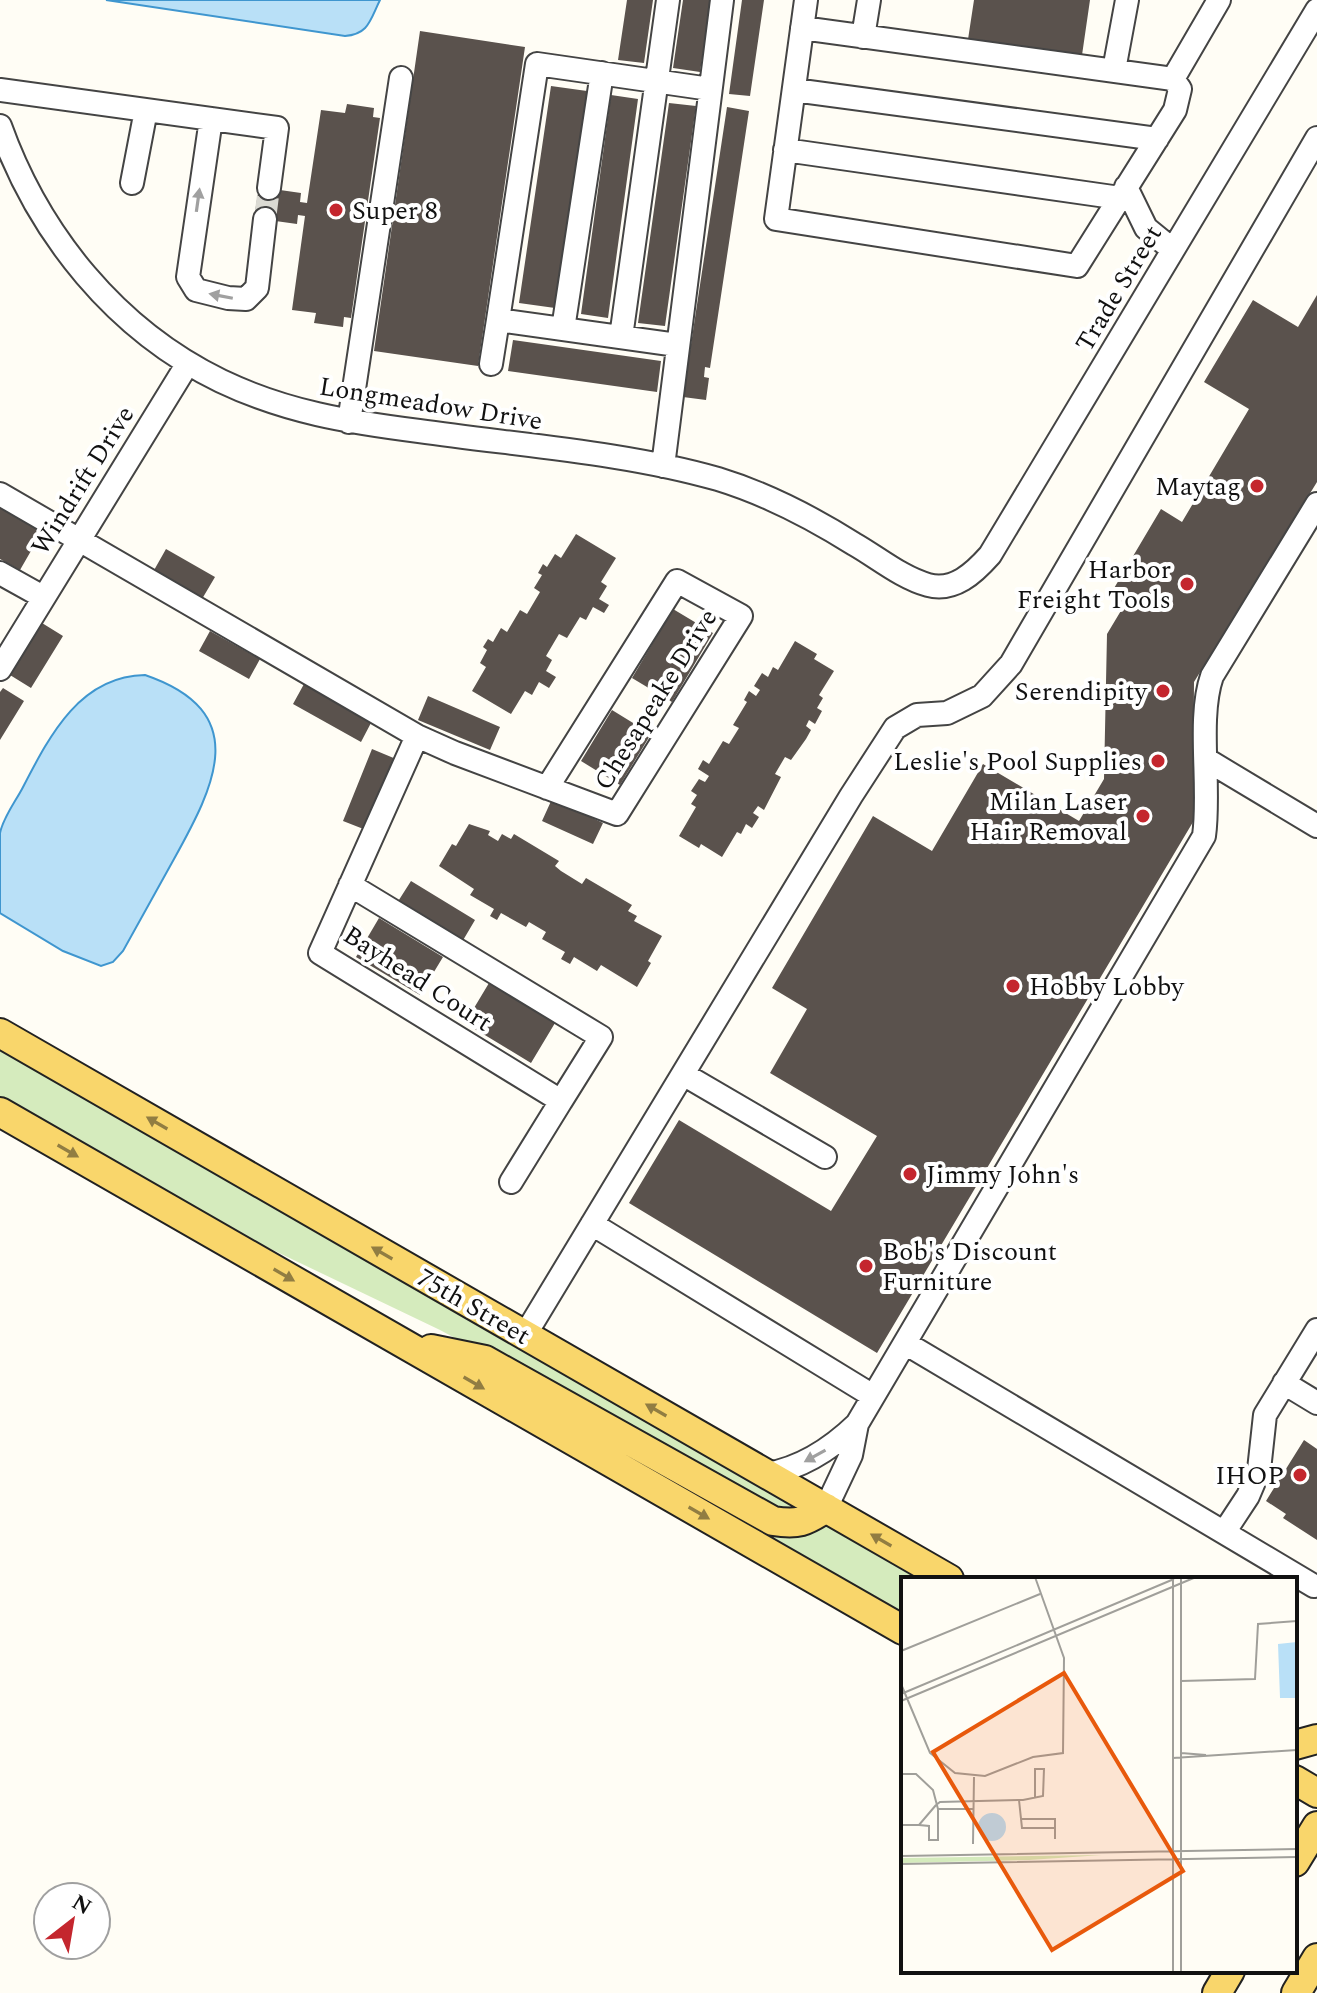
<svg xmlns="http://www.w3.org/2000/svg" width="1317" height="1993" font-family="Spectral,serif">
<rect width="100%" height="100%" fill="#fffdf5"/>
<path fill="#d5ebbd" d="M 0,1048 L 787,1499 L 791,1505 L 789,1510 L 782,1513 L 440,1330 L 227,1228 L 0,1097 Z
M 727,1511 L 824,1522 L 921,1579 L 903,1579 L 903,1613 Z"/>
<path fill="#b9e0f7" stroke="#3f96cf" stroke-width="2" d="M 106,0 L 380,0 C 370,20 369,34 345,36 Z
M 145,675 C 253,712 215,785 174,859 C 157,890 140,920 123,951 L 113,962 L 101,966 L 63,951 L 0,913 C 0,891 0,853 0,833 C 3,818 15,802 22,789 C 49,737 79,676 145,675 Z"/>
<path fill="#5a524d" d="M 627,0 L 653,0 L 644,63 L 618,60 Z
M 683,0 L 711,0 L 700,72 L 673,68 Z
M 742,0 L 764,0 L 750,96 L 729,94 Z
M 974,0 L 1090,0 L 1081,62 L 967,46 Z
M 420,31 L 525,47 L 478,366 L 374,351 Z
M 551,86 L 587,91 L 555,308 L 519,303 Z
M 611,95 L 638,99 L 608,318 L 581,314 Z
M 669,103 L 696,106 L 665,326 L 638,323 Z
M 347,104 L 374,108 L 373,117 L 380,118 L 351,318 L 344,317 L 343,327 L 314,323 L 316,313 L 292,310 L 305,216 L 298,215 L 297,224 L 254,218 L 259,187 L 301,193 L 300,202 L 307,203 L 321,110 L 345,113 Z
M 727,107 L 749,111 L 710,368 L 705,367 L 704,377 L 709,378 L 706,400 L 683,397 Z
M 1317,295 L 1317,482 L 1194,682 L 1193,822 L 877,1353 L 629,1203 L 679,1120 L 831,1211 L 877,1136 L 770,1073 L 807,1009 L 772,988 L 873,816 L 932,851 L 983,764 L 1079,821 L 1104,779 L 1107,634 L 1125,604 L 1110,595 L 1161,509 L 1182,522 L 1249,409 L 1204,382 L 1253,300 L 1298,327 Z
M 513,340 L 661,361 L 657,392 L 508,371 Z
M 0,505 L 43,530 L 20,570 L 0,559 Z
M 576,534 L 616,558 L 601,582 L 607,586 L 599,599 L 609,605 L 604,613 L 593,607 L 586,620 L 580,617 L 567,638 L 559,634 L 546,656 L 552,660 L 546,671 L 556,677 L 549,688 L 539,682 L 532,695 L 525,691 L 511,714 L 472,691 L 486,667 L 480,663 L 487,650 L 483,647 L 488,639 L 493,642 L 501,628 L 507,632 L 520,610 L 527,614 L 540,592 L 534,588 L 542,575 L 538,573 L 543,564 L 547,567 L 555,554 L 561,558 Z
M 166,549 L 215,577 L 202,599 L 153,572 Z
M 673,609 L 713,633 L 672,702 L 632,678 Z
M 42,623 L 63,636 L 31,688 L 10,675 Z
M 210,631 L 260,659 L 249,679 L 199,651 Z
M 795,641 L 817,654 L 814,659 L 834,671 L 819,695 L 823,698 L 817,708 L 822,711 L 815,724 L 809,720 L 806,726 L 811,730 L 806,739 L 791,760 L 785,757 L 775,774 L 781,777 L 764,810 L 758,806 L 753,813 L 759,817 L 752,828 L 746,824 L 741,834 L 737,832 L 722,857 L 701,844 L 699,848 L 679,836 L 696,807 L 691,804 L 697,795 L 691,791 L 699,779 L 705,782 L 709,776 L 698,769 L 703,760 L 709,764 L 723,741 L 729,744 L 739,728 L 733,725 L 747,702 L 744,700 L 749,691 L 756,696 L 760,690 L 754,686 L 762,673 L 768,677 L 773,667 L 778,670 Z
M 304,684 L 372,721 L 361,742 L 293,704 Z
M 3,688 L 24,701 L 0,740 L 0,692 Z
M 428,696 L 500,727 L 490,750 L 418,720 Z
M 612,710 L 651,734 L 620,785 L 581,761 Z
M 372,749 L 396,759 L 366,830 L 343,821 Z
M 552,799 L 603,823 L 593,844 L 542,821 Z
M 469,824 L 490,831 L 488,835 L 498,841 L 502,834 L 511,839 L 514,834 L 559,861 L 555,866 L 561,871 L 582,884 L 586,878 L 632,905 L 628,911 L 637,916 L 634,921 L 662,936 L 648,961 L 651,963 L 637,987 L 601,965 L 597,971 L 574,957 L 570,964 L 561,959 L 565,952 L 542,939 L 546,932 L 529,922 L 526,927 L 501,913 L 497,920 L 490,916 L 494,909 L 470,895 L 474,889 L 439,866 L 452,844 L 456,846 Z
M 411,881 L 475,920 L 462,942 L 397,903 Z
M 379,918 L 443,957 L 420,995 L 356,957 Z
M 489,983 L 555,1023 L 531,1063 L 465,1023 Z
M 1304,1440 L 1317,1449 L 1317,1540 L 1283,1518 L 1286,1514 L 1266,1501 Z"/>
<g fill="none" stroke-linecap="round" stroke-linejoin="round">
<path stroke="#dbdad3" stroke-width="22" stroke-dasharray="22 11" stroke-linecap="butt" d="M 265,219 L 269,188"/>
<defs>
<path id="minor" d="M 802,28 L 1173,79 L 1180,89 L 1175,110 L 1077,266 L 776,219 L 806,0
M 863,37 L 869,0
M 1114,70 L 1127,0
M 1173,79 L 1219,0
M 0,90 L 277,128 L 269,188
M 794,90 L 1157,139
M 211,119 L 188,277 L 196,290 L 228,298 L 246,299 L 257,288 L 265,219
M 0,126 C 39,235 116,330 221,381 C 286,412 348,422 419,431 C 516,445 624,452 718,479 C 767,494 811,517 854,544 C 877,557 902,578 928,585 C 954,592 974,573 990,555 L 1317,10
M 785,150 L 1120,198
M 132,183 L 146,110
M 1126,187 L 1146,228 L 1173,250
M 563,329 L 602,73
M 621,337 L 668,0
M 677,345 L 498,320 L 537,64 L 710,89
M 491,364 L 498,320
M 349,422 L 401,78
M 663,466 L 722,0
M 0,494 L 417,736 L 455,753 L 617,814 L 741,616 L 677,581 L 547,788
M 0,573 L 43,597
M 0,669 L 188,363
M 417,736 L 320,953 L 561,1101 L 511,1182
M 1207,760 L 1317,826
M 350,885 L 601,1037 L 561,1101
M 683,1074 L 825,1157
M 592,1224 L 873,1396
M 525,1335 L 851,796 L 895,728 L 917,715 L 947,713 L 982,696 L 1011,664 L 1317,138
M 905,1343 L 1314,1586
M 1284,1383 L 1317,1403
M 767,1474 C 802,1468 831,1449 857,1424 L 1204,836 C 1211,787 1197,719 1212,676 L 1317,504
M 826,1508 L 851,1455 L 857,1424
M 1225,1531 L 1248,1496 L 1259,1470 L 1265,1415 L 1317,1330"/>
<path id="major" d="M 0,1033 L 949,1579
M 0,1112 L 903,1630
M 431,1349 L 485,1360 L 773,1521 C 798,1525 805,1522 826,1508
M 1295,1745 L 1317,1739
M 1295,1780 L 1317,1793
M 1295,1862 L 1317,1826
M 1217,1993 L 1230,1971
M 1296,1993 L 1317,1958"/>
</defs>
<use href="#minor" stroke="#444" stroke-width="26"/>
<use href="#major" stroke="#222" stroke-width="32"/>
<use href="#minor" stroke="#fff" stroke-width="22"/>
<use href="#major" stroke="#f9d66b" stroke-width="28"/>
</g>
<defs><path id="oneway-solid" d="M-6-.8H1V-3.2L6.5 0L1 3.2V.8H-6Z" transform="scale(2)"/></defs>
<g fill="#a0a0a0">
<use href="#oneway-solid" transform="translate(198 200) rotate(-82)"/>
<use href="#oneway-solid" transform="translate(221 296) rotate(-169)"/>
<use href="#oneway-solid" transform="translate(815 1456) rotate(151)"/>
</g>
<g fill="#917d42">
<use href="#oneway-solid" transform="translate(157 1123) rotate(-150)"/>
<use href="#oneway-solid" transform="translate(68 1151) rotate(30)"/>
<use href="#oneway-solid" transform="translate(382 1253) rotate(-150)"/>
<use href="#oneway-solid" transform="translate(284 1275) rotate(30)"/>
<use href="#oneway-solid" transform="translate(474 1383) rotate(30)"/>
<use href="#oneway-solid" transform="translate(656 1410) rotate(-150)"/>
<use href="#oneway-solid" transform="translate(699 1513) rotate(30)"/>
<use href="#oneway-solid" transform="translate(881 1540) rotate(-150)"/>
</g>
<g fill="#c4262e" stroke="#fff" stroke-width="3">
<circle cx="336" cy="210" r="8"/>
<circle cx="1257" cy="486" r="8"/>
<circle cx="1187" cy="584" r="8"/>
<circle cx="1163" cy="691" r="8"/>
<circle cx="1158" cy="761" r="8"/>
<circle cx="1143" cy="816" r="8"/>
<circle cx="1013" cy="986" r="8"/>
<circle cx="910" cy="1174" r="8"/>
<circle cx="866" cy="1266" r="8"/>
<circle cx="1300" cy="1475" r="8"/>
</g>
<g text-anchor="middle" stroke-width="8" stroke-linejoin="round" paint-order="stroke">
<g font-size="26" fill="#111" stroke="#fff" text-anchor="end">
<text x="352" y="219" text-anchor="start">Super 8</text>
<text x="1241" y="495">Maytag</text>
<text x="1171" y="578">Harbor<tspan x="1171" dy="30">Freight Tools</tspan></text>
<text x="1147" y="700">Serendipity</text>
<text x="1142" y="770">Leslie's Pool Supplies</text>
<text x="1127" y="810">Milan Laser<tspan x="1127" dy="30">Hair Removal</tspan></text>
<text x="1029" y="995" text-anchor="start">Hobby Lobby</text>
<text x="926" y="1183" text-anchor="start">Jimmy John's</text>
<text x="882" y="1260" text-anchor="start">Bob's Discount<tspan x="882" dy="30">Furniture</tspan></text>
<text x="1284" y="1484">IHOP</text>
</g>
<g font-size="26" fill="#111" stroke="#fff">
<text transform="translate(1118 288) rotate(-59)" y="9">Trade Street</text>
<text transform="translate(431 403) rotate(9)" y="9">Longmeadow Drive</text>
<text transform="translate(82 480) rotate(-58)" y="9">Windrift Drive</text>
<text transform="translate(655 699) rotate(-58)" y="9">Chesapeake Drive</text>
<text transform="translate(418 978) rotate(33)" y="9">Bayhead Court</text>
<text transform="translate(474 1306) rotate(30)" y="9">75th Street</text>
</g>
</g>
<g transform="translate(901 1577)">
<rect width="396" height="396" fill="#fffdf5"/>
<path d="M 201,278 L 128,283 L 0,286 L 0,281 Z" fill="#d5ebbd"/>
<path d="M 396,65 L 396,121 L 379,121 L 377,67 ZM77 250a14 14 0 1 1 28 0a14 14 0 1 1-28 0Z" fill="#b9e0f7"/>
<path fill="none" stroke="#a09f9a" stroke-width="2" d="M 0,74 L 139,17M 280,104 L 354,102 L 357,47 L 396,44M 0,107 L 29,176 L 54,196 L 84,199 L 132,180 L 162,176 L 163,81 L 134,0M 0,117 L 273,2M 0,124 L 295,0M 1,167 L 1,197M 280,176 L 305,178M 272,181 L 396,173M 0,197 L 15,197 L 32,213 L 37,232 L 72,232M 118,223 L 121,251 L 154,251 L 154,262M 35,228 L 39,225 L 118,223 L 122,223 L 142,219 L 143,192 L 134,192 L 134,221M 121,242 L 154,242 L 154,251M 0,248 L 18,248 L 35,228M 18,248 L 28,249 L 28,263 L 37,263 L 37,232M 72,267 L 73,200M 0,279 L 396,272M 0,287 L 396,280M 272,396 L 272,0M 280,396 L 280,0"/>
<path fill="#e8590c" fill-opacity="0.15" stroke="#e8590c" stroke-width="4" d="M 163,96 L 282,294 L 151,373 L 32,175 Z"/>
<rect width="396" height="396" fill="none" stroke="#111" stroke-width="4"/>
</g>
<g transform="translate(72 1921) rotate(31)"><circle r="38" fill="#ffffff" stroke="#a0a0a0" stroke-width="2"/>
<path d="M0-6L14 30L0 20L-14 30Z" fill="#c4262e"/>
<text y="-12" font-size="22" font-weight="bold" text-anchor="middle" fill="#111111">N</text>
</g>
</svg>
